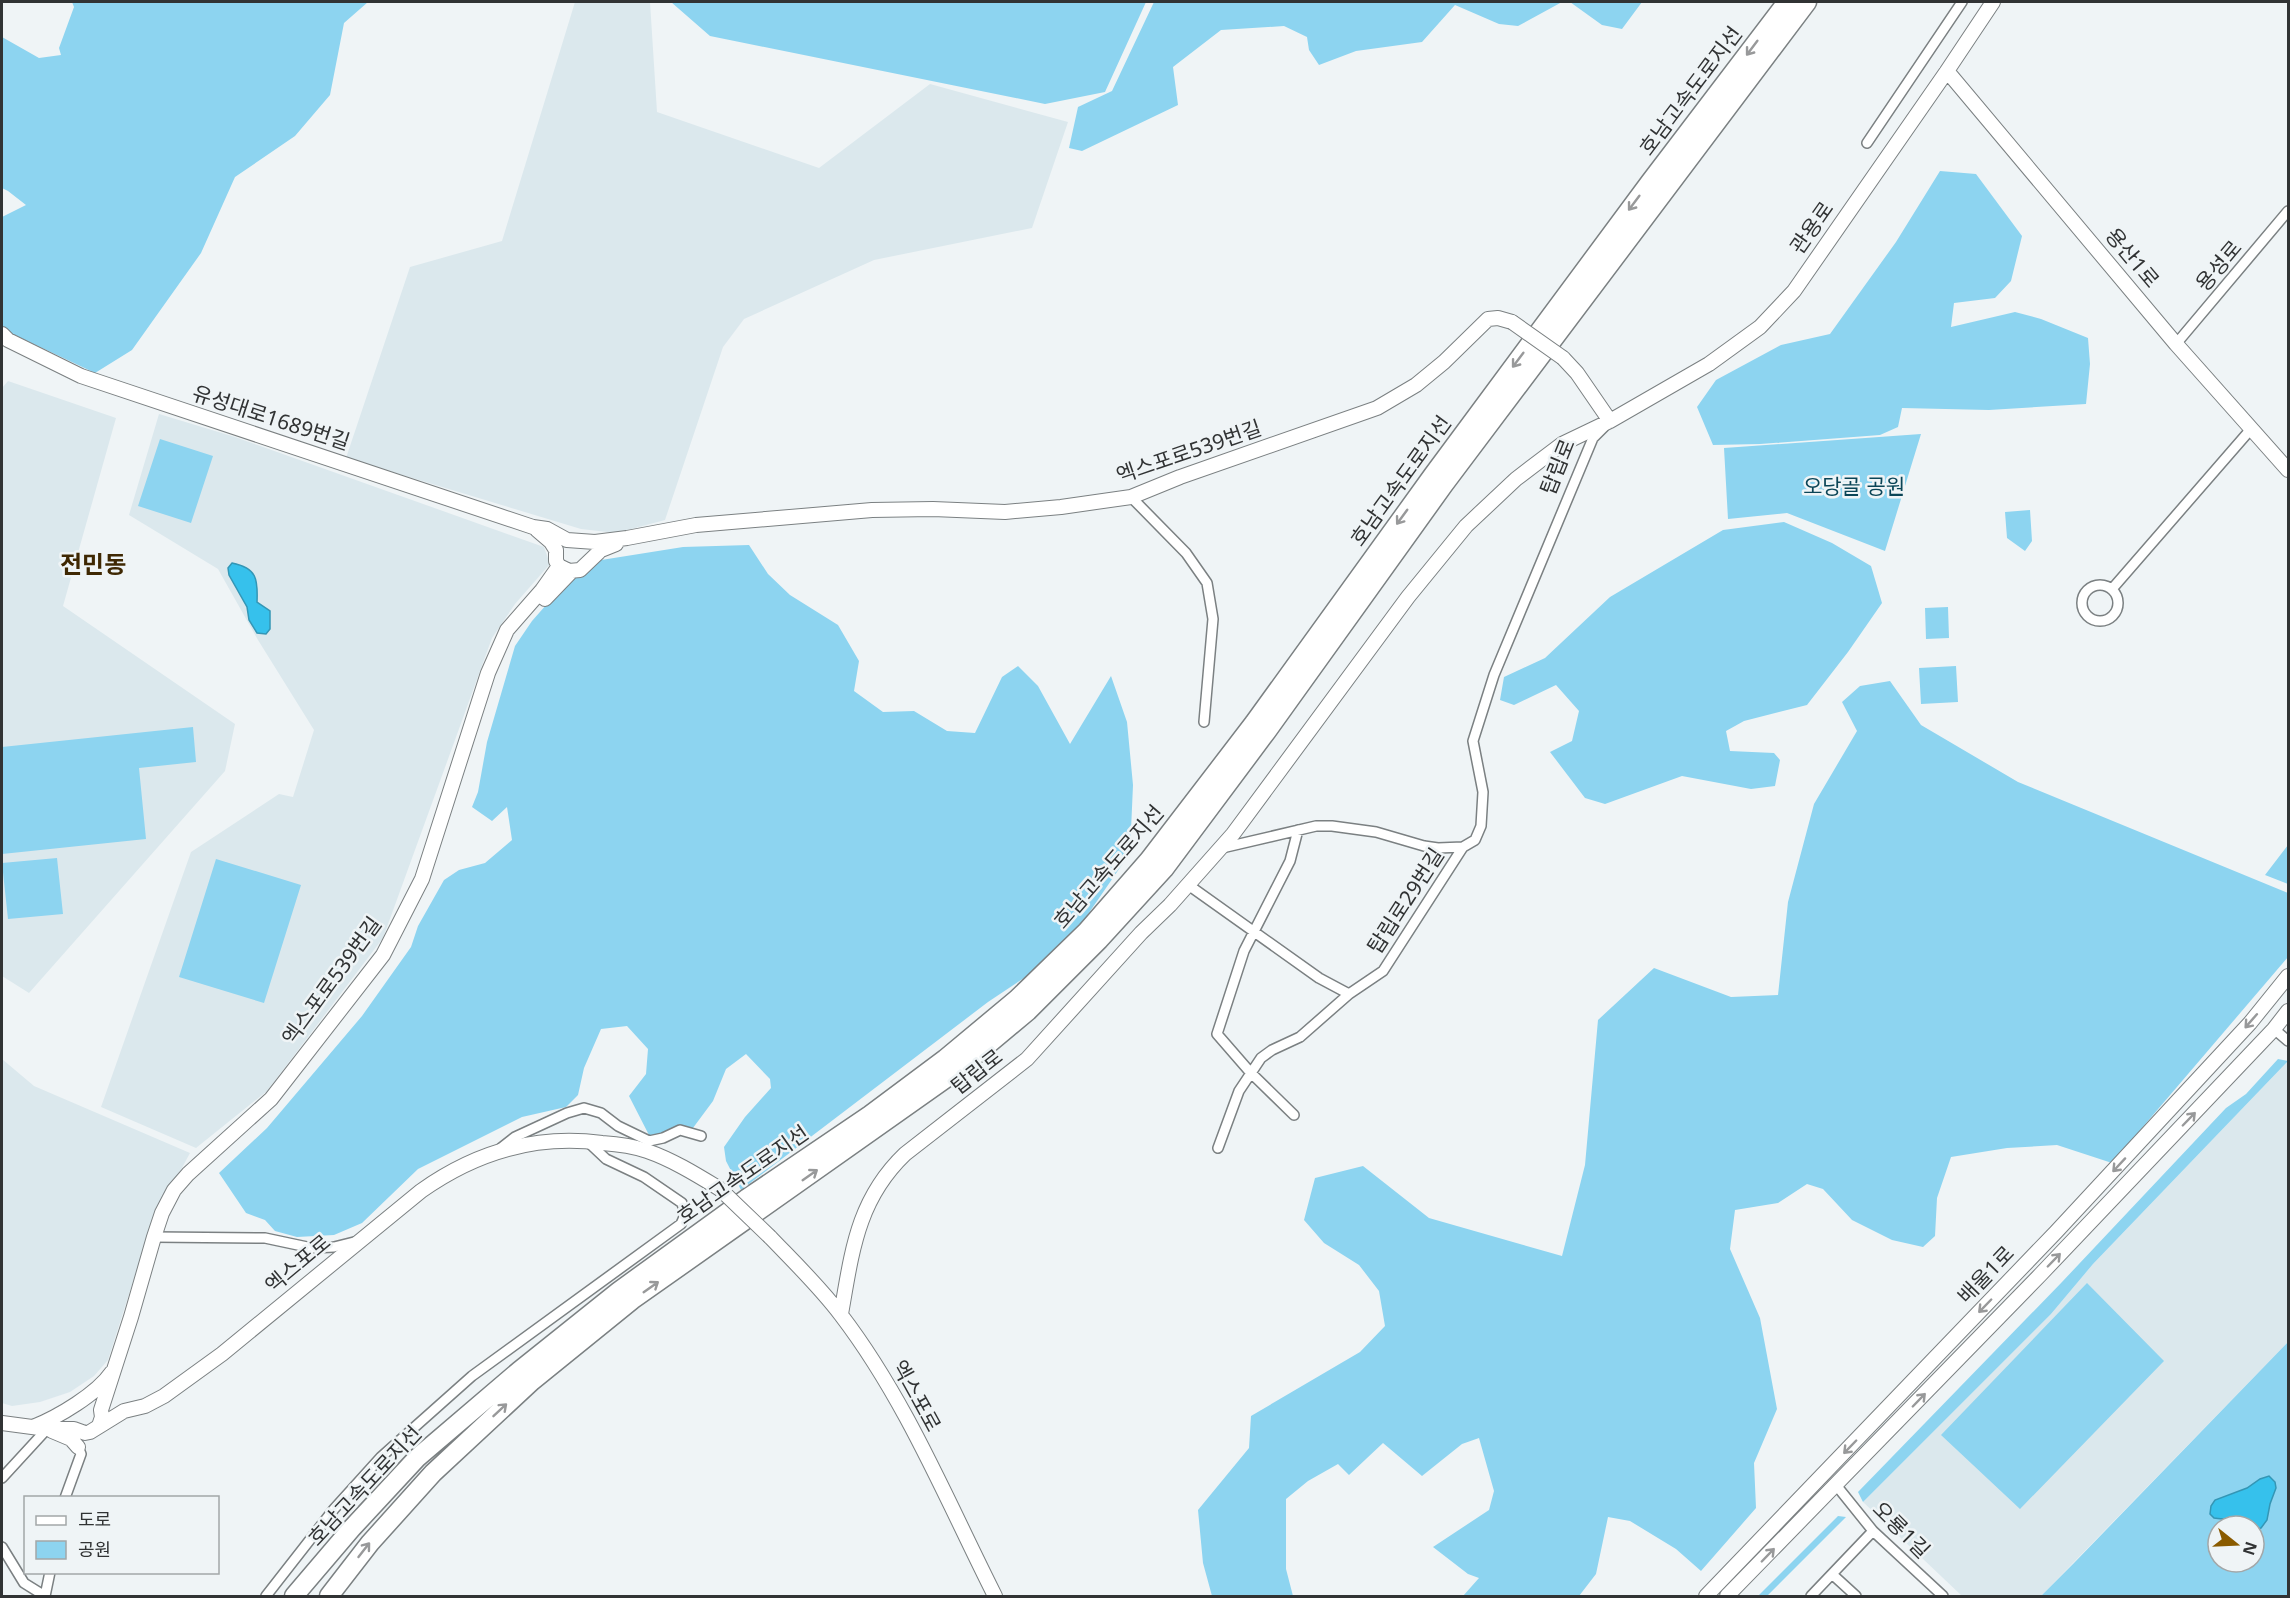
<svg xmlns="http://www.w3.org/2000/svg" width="2290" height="1598" font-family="'Noto Sans','Noto Sans KR',sans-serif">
<rect width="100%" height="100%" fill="#eff4f6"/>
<path fill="#dbe8ed" d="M 575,2 L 650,2 L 657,112 L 819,168 L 930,84 L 1068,122 L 1032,228 L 874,260 L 744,319 L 723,347 L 665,520 L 616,533 L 581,529 L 346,458 L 410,267 L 502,241 Z
M 8,381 L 116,418 L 63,606 L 235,724 L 225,771 L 29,993 L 2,976 L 2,388 Z
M 159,414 L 235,437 L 544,547 L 550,564 L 515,604 L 492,638 L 383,938 L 267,1091 L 196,1148 L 101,1107 L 191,852 L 279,794 L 293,797 L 314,730 L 258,640 L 218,569 L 129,515 Z
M 2,1059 L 34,1086 L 190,1153 L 151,1225 L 108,1360 L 94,1376 L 70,1392 L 40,1402 L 12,1406 L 2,1403 Z
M 2288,1061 L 2288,1342 L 2041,1596 L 1962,1596 L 1863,1502 L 2051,1314 L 2093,1264 Z"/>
<path fill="#8dd4f0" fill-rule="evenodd" d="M 72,2 L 368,2 L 344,23 L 330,95 L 295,136 L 235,177 L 201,253 L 132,350 L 95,373 L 2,329 L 2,217 L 26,205 L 8,191 L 2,188 L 2,37 L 39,58 L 61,55 L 59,48 L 74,7 Z
M 671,2 L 1146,2 L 1105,92 L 1045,104 L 710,36 Z
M 1154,2 L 1562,2 L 1518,26 L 1499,24 L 1455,5 L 1422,42 L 1356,51 L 1319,65 L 1309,50 L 1307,37 L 1284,26 L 1221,30 L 1173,67 L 1178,105 L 1082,151 L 1069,148 L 1078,107 L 1112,91 Z
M 1570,2 L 1642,2 L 1622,29 L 1602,25 Z
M 1940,171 L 1976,174 L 2022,236 L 2011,281 L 1995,298 L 1954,303 L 1951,327 L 2015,312 L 2041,319 L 2088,338 L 2090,364 L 2086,404 L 1989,410 L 1902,408 L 1898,427 L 1880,435 L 1760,444 L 1713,445 L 1697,407 L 1716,380 L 1781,345 L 1830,334 L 1896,242 Z
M 1921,434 L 1885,551 L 1787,513 L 1728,519 L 1724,448 Z
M 160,439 L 213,456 L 191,523 L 138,506 Z
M 2030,510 L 2032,541 L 2025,551 L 2007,538 L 2005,512 Z
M 1784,522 L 1832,543 L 1871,566 L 1882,603 L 1848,652 L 1807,705 L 1744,721 L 1726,731 L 1730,751 L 1774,753 L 1780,760 L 1775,786 L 1751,789 L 1682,776 L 1605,804 L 1585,798 L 1550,752 L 1572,741 L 1579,711 L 1556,685 L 1514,705 L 1500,700 L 1504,677 L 1545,658 L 1610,597 L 1723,530 Z
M 749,545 L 768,574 L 790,595 L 838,625 L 859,661 L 854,691 L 883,712 L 914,711 L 947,731 L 975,733 L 1002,677 L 1018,666 L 1038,686 L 1070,744 L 1111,676 L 1127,722 L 1133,785 L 1130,853 L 1084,920 L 1027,976 L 988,1002 L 741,1190 L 726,1161 L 724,1147 L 745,1117 L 771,1088 L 770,1079 L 746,1054 L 726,1069 L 713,1101 L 690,1132 L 650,1137 L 629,1096 L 646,1074 L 648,1049 L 627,1026 L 601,1029 L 584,1068 L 578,1095 L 566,1107 L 522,1117 L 418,1169 L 362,1223 L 334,1235 L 297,1237 L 275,1231 L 265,1220 L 246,1213 L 219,1173 L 267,1128 L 362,1016 L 411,947 L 418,926 L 444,880 L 459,870 L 485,863 L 512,840 L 507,807 L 492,821 L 472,807 L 478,792 L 487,742 L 515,646 L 532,621 L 569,579 L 595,561 L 683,547 Z
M 1948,607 L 1949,638 L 1926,639 L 1925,608 Z
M 1956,666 L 1958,702 L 1921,704 L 1919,668 Z
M 1890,681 L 1921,725 L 2018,782 L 2288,893 L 2288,957 L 2112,1163 L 2057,1145 L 2007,1148 L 1951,1157 L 1937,1198 L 1935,1236 L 1923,1247 L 1892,1240 L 1852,1220 L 1823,1189 L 1807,1184 L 1778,1203 L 1735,1210 L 1730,1249 L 1760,1318 L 1777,1409 L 1754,1463 L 1756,1508 L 1701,1571 L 1676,1549 L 1630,1521 L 1608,1517 L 1596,1574 L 1579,1596 L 1463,1596 L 1479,1578 L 1468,1574 L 1433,1547 L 1489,1510 L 1494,1491 L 1479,1438 L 1462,1444 L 1422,1476 L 1383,1443 L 1349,1475 L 1338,1464 L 1308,1481 L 1286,1499 L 1286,1569 L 1293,1596 L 1212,1596 L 1203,1563 L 1198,1510 L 1249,1448 L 1251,1416 L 1360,1352 L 1385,1326 L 1379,1291 L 1359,1265 L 1324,1243 L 1304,1220 L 1315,1178 L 1363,1166 L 1429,1218 L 1562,1256 L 1585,1165 L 1598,1020 L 1654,968 L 1731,997 L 1778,995 L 1788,902 L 1814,804 L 1857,731 L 1842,702 L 1860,686 Z
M 193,727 L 196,762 L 139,768 L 146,839 L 2,854 L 2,747 Z
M 2288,845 L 2288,884 L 2265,875 Z
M 57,858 L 63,914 L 8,919 L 2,863 Z
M 216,859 L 301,885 L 264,1003 L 179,977 Z
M 2278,1059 L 2288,1061 L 2093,1264 L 2051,1314 L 1863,1502 L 1858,1492 L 2062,1282 L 2226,1108 L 2246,1094 Z
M 2087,1283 L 2164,1361 L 2020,1509 L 1941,1435 Z
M 2288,1342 L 2288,1596 L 2041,1596 L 2074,1563 ZM 2218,1526 L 2254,1526 L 2254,1562 L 2218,1562 Z
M 1838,1516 L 1846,1517 L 1767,1596 L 1758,1596 Z"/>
<path fill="#36c1ec" stroke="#3496b5" stroke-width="1.5" d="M 232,563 C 257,568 258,579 257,602 L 270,611 L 270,629 L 266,634 L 257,633 L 249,620 L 247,607 L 229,575 L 228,568 Z
M 2269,1476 L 2275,1482 L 2276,1488 L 2270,1504 L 2267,1520 L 2261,1528 L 2255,1529 C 2244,1519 2229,1520 2214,1518 L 2210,1514 L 2211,1506 L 2215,1500 L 2247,1488 L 2260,1479 Z"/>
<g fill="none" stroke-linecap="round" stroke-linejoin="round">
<defs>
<path id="street" d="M 1867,143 L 1962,2
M 2176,344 L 2288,211
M 1131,497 L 1186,553 L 1207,583 L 1213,619 L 1204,722
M2082 603a18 18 0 1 1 36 0a18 18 0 1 1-36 0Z
M 2112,589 L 2251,429
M 1222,848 L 1316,826 L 1332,826 L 1376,832 L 1424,846 L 1438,848 L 1463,847 L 1475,840 L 1481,826 L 1483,792 L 1473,741 L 1494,675 L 1593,438 L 1604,427
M 1187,884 L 1319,978 L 1349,994
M 2274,1029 L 2288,1041
M 1294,1115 L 1250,1072 L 1217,1034 L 1244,951 L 1290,861 L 1298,830
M 501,1148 L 515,1137 L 567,1113 L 584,1108 L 601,1113 L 618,1126 L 649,1141 L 663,1138 L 680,1130 L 701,1136
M 1218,1148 L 1239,1091 L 1261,1058 L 1272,1050 L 1300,1037 L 1349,994 L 1383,971 L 1463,847
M 154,1237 L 265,1238 L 312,1248 L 334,1247 L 358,1241
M 2,1478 L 47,1429
M 1836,1485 L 1873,1531 L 1943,1596
M 65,1498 L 81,1454 L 78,1447
M 2,1547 L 24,1583 L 45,1596
M 1833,1575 L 1856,1596
M 45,1596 L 50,1572
M 266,1596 L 334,1509 L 381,1457 L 472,1376 L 681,1224 L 685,1215 L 682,1203 L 644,1177 L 606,1159 L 588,1142
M 1811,1596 L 1873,1531"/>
<path id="secondary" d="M 1947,71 L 2176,344 L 2288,470
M 2,334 L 8,340 L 81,376 L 533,527 L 547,529 L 567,540 L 595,542 L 627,538 L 696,525 L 872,510 L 933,509 L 1005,512 L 1061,507 L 1131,497 L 1180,477 L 1377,408 L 1416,385 L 1444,362 L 1488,319 L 1498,318 L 1512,322
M 1563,358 L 1577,373 L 1610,421
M 537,530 L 551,542 L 556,550 L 556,561 L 559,566 L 569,571 L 580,570 L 601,550 L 616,544
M 545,599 L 571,572
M 770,1237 C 794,1262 820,1287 841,1315 C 906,1400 947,1501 995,1596
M 841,1314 C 852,1252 857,1200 905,1154 L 1027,1059 L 1141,933 L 1170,905 L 1233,834 L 1408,597 L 1466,526 L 1516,479 L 1562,444 L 1610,421 L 1709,364 L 1760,327 L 1794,291 L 1947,71 L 1993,2
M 2,1423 L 47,1429 L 74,1429 L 85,1433 L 90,1432 L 124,1411 L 145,1406 L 164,1396 L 222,1354 L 421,1191 C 476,1152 535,1134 602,1143 C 617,1144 633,1146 647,1151 C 673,1160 697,1175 720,1189
M 99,1426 L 102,1417 L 101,1410 L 131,1317 L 154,1237 L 162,1213 L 174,1190 L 188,1174 L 271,1099 L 383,955 L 422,879 L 488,673 L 507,630 L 542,590 L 559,566
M 33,1427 C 58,1417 97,1394 112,1372
M 52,1431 L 71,1439 L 78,1447
M 1706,1596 L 2056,1232 L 2250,1023 L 2288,976
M 1727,1596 L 2041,1274 L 2274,1029 L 2288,1011"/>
<path id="highway" d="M 294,1596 L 352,1528 L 417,1458 L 519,1371 L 619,1291 L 746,1199 L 870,1115 L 945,1059 L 1017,999 L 1087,931 L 1149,860 L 1254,723 L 1433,475 L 1650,182 L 1787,2
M 329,1596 L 370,1543 L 433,1473 L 532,1381 L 632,1300 L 955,1072 L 1028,1011 L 1099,940 L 1164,869 L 1267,731 L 1445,483 L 1807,2"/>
</defs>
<use href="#street" stroke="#7b8082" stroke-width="12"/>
<use href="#secondary" stroke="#7b8082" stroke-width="16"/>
<use href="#highway" stroke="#7b8082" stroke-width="21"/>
<use href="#street" stroke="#fff" stroke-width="9"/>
<use href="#secondary" stroke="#fff" stroke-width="14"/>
<use href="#highway" stroke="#fff" stroke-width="18"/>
<defs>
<path id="secondary-bridge" d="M 1512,322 L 1563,358
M 720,1189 L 770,1237"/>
</defs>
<use href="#secondary-bridge" stroke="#7b8082" stroke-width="16" stroke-linecap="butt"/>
<use href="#secondary-bridge" stroke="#fff" stroke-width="14"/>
</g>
<defs><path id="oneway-shaft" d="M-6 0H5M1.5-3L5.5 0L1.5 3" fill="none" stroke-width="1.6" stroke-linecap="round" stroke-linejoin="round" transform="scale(1.5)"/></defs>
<g stroke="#98999a">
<use href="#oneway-shaft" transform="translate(1752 48) rotate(127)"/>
<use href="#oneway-shaft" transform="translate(1634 203) rotate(127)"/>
<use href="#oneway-shaft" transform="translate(1518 360) rotate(127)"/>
<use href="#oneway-shaft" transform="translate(1402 517) rotate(126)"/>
<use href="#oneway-shaft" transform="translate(2251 1021) rotate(131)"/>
<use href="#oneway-shaft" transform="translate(2189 1119) rotate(-46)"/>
<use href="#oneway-shaft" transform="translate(2119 1165) rotate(133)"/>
<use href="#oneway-shaft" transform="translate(810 1175) rotate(-35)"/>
<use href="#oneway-shaft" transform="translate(2054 1260) rotate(-46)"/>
<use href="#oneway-shaft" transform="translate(651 1287) rotate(-35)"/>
<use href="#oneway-shaft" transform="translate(1985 1306) rotate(134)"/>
<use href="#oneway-shaft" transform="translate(1919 1400) rotate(-46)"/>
<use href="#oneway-shaft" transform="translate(500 1410) rotate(-43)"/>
<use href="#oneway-shaft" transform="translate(1850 1447) rotate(134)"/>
<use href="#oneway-shaft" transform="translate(364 1550) rotate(-52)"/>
<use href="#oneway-shaft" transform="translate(1768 1555) rotate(-46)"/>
</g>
<g text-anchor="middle" stroke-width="5" stroke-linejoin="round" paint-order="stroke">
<g font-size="21" fill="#313334" stroke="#eff4f6">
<text transform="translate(1691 91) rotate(-53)" y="7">호남고속도로지선</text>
<text transform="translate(1812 228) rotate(-55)" y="7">관용로</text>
<text transform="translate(2132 258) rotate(50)" y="7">용산1로</text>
<text transform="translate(2219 266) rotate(-50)" y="7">용성로</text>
<text transform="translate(271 418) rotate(18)" y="7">유성대로1689번길</text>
<text transform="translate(1189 452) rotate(-19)" y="7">엑스포로539번길</text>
<text transform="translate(1558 467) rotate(-68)" y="7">탑립로</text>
<text transform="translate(1401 481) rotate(-54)" y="7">호남고속도로지선</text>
<text transform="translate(1109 867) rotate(-49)" y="7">호남고속도로지선</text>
<text transform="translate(1406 901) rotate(-57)" y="7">탑립로29번길</text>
<text transform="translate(332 981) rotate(-54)" y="7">엑스포로539번길</text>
<text transform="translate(977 1072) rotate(-38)" y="7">탑립로</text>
<text transform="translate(743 1175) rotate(-35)" y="7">호남고속도로지선</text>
<text transform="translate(298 1264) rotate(-40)" y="7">엑스포로</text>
<text transform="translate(1986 1275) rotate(-46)" y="7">배울1로</text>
<text transform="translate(916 1396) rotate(61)" y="7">엑스포로</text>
<text transform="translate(365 1486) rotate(-47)" y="7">호남고속도로지선</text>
<text transform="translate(1901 1530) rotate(45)" y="7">오룡1길</text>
</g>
<g font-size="21" fill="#0a4557" stroke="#eff4f6">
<text x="1854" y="494">오당골 공원</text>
</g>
<g font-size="24" font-weight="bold" fill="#3f2803" stroke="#eff4f6">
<text x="93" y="573">전민동</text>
</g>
</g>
<rect width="2290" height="1598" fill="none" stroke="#313334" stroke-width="6"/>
<rect x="24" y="1496" width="195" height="78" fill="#eff4f6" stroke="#a3a7a8" stroke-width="1.5"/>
<rect x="36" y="1516" width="30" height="9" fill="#ffffff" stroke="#a3a7a8" stroke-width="1.5"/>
<text x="78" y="1526" font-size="18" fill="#313334">도로</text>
<rect x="36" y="1541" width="30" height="18" fill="#8dd4f0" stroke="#a3a7a8" stroke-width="1.5"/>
<text x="78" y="1556" font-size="18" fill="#313334">공원</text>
<g transform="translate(2236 1544) rotate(108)"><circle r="28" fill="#eff4f6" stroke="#a3a7a8" stroke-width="1.5"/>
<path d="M0-4.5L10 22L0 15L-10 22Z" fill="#8a5b00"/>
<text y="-9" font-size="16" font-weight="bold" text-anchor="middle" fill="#313334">N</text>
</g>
</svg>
